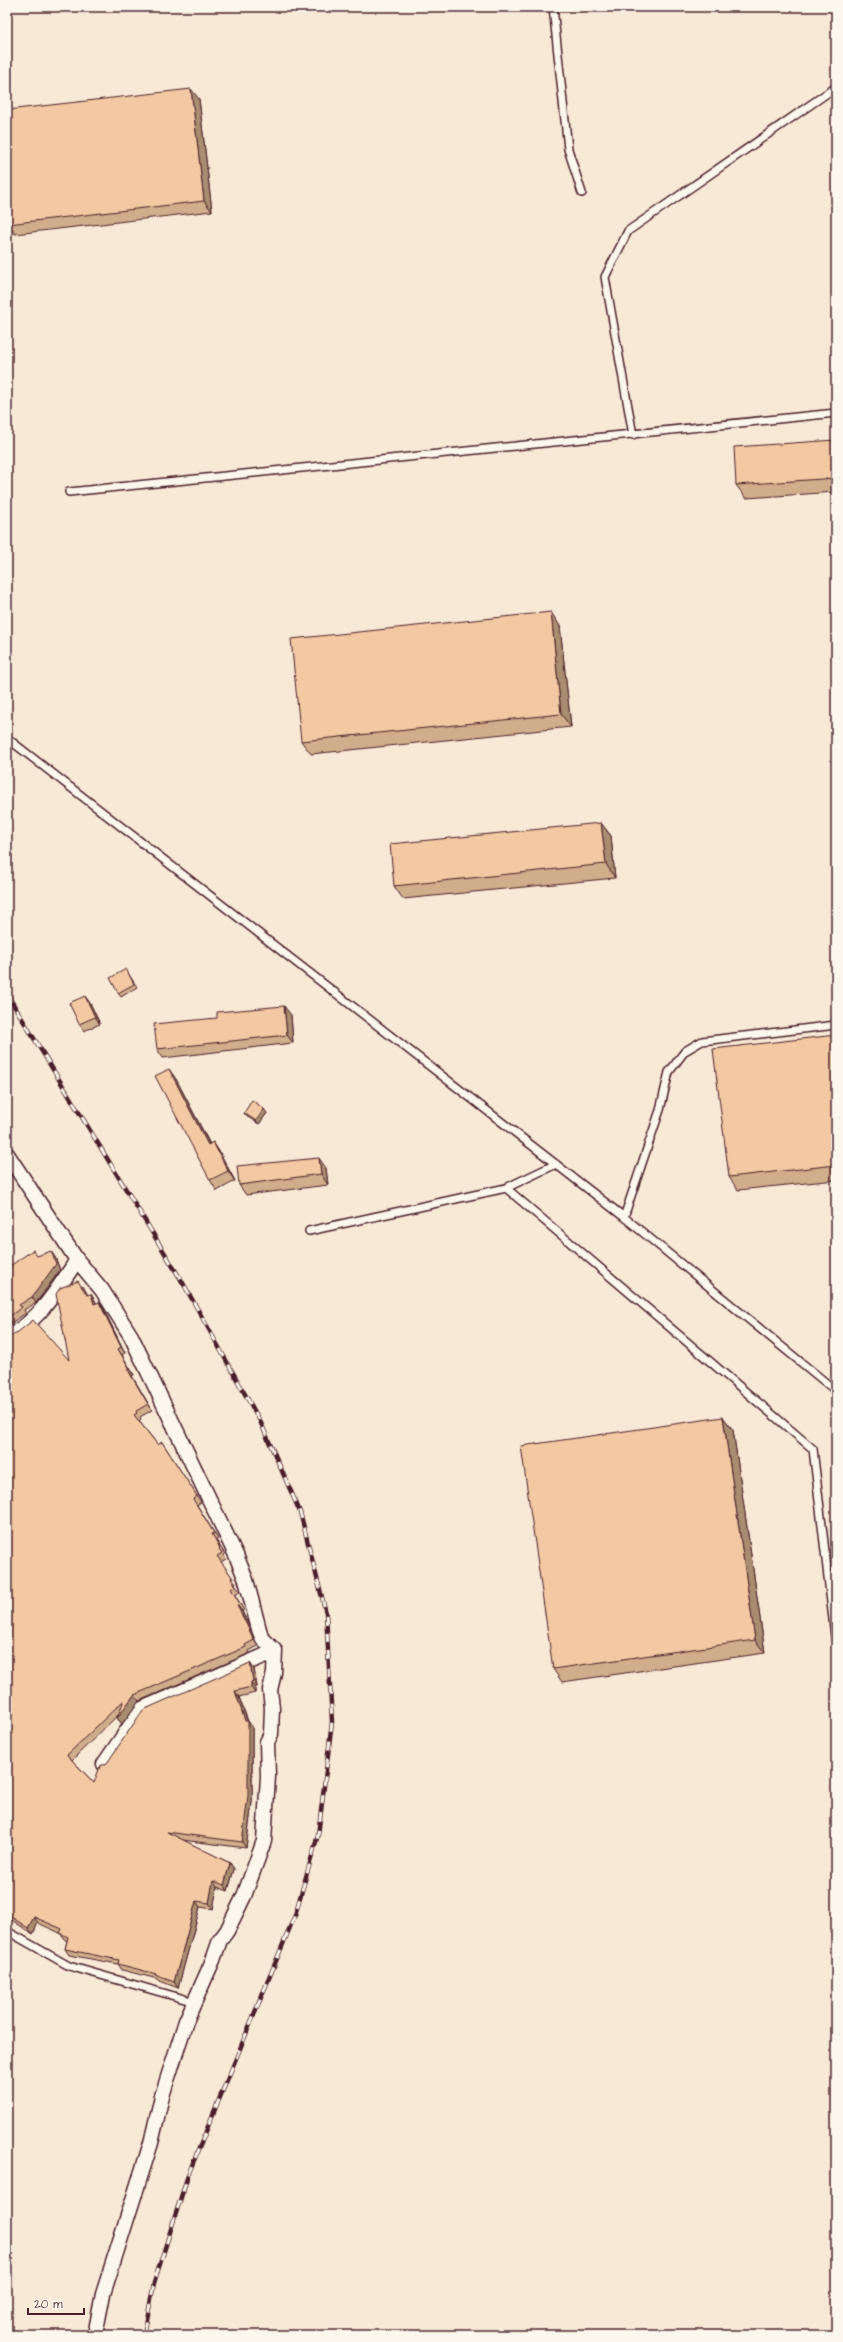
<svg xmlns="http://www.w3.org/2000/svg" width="843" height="2342" font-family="'Architects Daughter',sans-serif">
<rect width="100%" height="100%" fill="#f8e9d6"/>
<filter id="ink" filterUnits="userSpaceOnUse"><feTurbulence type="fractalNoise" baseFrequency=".025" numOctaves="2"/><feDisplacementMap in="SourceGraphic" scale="8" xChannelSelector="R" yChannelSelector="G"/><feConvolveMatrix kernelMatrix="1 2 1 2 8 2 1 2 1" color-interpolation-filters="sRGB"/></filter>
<g filter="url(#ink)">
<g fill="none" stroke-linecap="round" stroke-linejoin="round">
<defs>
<path id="lane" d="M 553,7 L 568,149 L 582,193
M 633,435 L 605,277 L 628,231 L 836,87
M 69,492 L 836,413
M 7,738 L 624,1217 L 836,1391
M 506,1188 L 813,1449 L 836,1645
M 624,1217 L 660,1110 L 669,1072 L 685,1051 L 702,1041 L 836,1025
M 309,1231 L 506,1188 L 556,1164
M 7,1931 L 69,1966 L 195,2002"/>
<path id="street" d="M 7,1154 L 77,1260 L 102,1290 L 131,1336 L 236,1555 L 246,1580 L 261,1637 L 275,1651 L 274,1673 L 270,1690 L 272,1708 L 271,1734 L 267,1742 L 268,1776 L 264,1841 L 244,1896 L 227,1931 L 220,1940 L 213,1960 L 186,2021 L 162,2096 L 151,2143 L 103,2294 L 95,2335
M 7,1336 C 36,1326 61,1284 77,1260
M 104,1764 L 142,1709 L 275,1651"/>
</defs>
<use href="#lane" stroke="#4a1f2b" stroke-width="10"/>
<use href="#street" stroke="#4a1f2b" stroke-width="17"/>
<use href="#lane" stroke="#fbf7ec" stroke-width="7"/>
<use href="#street" stroke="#fbf7ec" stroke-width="14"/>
<defs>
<path id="rail" d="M 7,994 L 183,1283 L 260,1421 L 300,1512 L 326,1613 L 332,1722 L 318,1835 L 295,1915 L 188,2175 L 154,2283 L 144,2335"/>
</defs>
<use href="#rail" stroke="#4a1f2b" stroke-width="4.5"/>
<use href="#rail" stroke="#fbf7ec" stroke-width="3" stroke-dasharray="9" stroke-linecap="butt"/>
</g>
<path fill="#d0ad8b" stroke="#4a1f2b" d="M 199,99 L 212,211 L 15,234 L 8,224 Z
M 836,440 L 836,492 L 746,498 L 736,485 Z
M 560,626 L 571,727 L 311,754 L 301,741 Z
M 601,823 L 611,836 L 615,878 L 403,899 L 394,886 Z
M 128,973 L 137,987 L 121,997 L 118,993 Z
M 90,1003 L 100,1024 L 84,1031 L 79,1024 Z
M 291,1015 L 293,1043 L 163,1058 L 157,1049 Z
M 836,1035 L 836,1180 L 738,1190 L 729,1177 Z
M 176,1079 L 210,1144 L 213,1142 L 220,1153 L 235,1181 L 217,1191 L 210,1180 Z
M 244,1113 L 267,1113 L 259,1124 L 246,1116 Z
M 326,1168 L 328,1185 L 246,1195 L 239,1185 Z
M 37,1256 L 55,1257 L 60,1270 L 36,1303 L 24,1310 L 26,1313 L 7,1326 L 7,1268 Z
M 83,1286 L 88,1295 L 95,1300 L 96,1303 L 103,1308 L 125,1353 L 122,1355 L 134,1375 L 132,1376 L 152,1410 L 140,1417 L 141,1419 L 139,1421 L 158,1445 L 162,1442 L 201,1502 L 197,1505 L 218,1539 L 216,1540 L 225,1554 L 223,1555 L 226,1559 L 221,1562 L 236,1583 L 235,1584 L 240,1592 L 235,1595 L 244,1610 L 242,1611 L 258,1646 L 249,1651 L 250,1653 L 139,1701 L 122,1724 L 117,1718 L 118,1715 L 72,1760 L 94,1783 L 107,1763 L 250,1663 L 254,1669 L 257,1687 L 255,1688 L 255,1693 L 239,1697 L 248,1721 L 252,1727 L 252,1802 L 246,1848 L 182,1840 L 230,1863 L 234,1869 L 228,1891 L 217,1887 L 213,1909 L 200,1907 L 178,1988 L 160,1981 L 158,1979 L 122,1970 L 118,1964 L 69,1955 L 65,1949 L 67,1941 L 64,1939 L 60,1933 L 38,1923 L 33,1934 L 7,1917 L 7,1337 L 69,1360 Z
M 723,1417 L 733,1430 L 765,1653 L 562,1682 L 553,1669 Z"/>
<path fill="#a98d71" stroke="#4a1f2b" d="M 191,89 L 199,99 L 212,211 L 204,201 Z
M 551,612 L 560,626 L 571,727 L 561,714 Z
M 601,823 L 611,836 L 615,878 L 606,864 Z
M 85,996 L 90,1003 L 100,1024 L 95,1017 Z
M 284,1006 L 291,1015 L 293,1043 L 287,1035 Z
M 169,1069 L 176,1079 L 215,1155 L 208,1145 Z
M 264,1109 L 267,1113 L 259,1124 L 256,1121 Z
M 213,1142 L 220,1153 L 235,1181 L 228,1171 Z
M 319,1158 L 326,1168 L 328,1185 L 321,1174 Z
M 51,1251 L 55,1257 L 60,1270 L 36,1303 L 32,1297 Z
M 91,1294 L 95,1300 L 98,1310 L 94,1304 Z
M 99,1302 L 103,1308 L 125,1353 L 121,1347 Z
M 118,1349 L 122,1355 L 134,1375 L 130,1369 Z
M 128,1370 L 132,1376 L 152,1410 L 148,1404 Z
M 723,1417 L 733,1430 L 765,1653 L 755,1640 Z
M 237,1605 L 242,1611 L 258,1646 L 254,1640 Z
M 250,1663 L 254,1669 L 257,1687 L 253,1681 Z
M 251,1682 L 255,1688 L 255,1693 L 251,1687 Z
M 235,1691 L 239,1697 L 248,1723 L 248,1721 L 252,1727 L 252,1802 L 246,1848 L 242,1842 L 245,1721 Z
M 134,1695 L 139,1701 L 122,1724 L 117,1718 Z
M 230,1863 L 234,1869 L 228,1891 L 224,1885 Z
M 213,1881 L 217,1887 L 213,1909 L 209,1903 Z
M 196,1901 L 200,1907 L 178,1988 L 174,1982 Z
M 34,1917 L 38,1923 L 33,1934 L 28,1928 Z"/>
<path fill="#f2c9a2" stroke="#4a1f2b" d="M 191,89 L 204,201 L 8,224 L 7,214 L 7,110 Z
M 836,440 L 836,478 L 736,485 L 734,447 Z
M 551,612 L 561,714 L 301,741 L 291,639 Z
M 601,823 L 606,864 L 394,886 L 390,844 Z
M 126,969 L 134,984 L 118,993 L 110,978 Z
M 85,996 L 95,1017 L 79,1024 L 69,1003 Z
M 284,1006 L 287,1035 L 157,1049 L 154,1024 L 217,1018 L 217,1012 Z
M 836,1035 L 836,1165 L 729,1177 L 713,1049 Z
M 169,1069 L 208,1145 L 213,1142 L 228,1171 L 210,1180 L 155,1076 Z
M 252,1100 L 264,1109 L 256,1121 L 244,1113 Z
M 319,1158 L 321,1174 L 239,1185 L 237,1166 Z
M 33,1250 L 37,1256 L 51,1251 L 56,1264 L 32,1297 L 19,1305 L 22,1307 L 7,1318 L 7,1268 Z
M 78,1281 L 87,1295 L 91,1294 L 94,1304 L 99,1302 L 121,1347 L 118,1349 L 130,1369 L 128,1370 L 148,1404 L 136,1411 L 137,1413 L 134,1415 L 158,1445 L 162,1442 L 197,1496 L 193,1499 L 214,1533 L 212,1534 L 220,1548 L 219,1549 L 222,1553 L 217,1556 L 232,1577 L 231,1578 L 236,1586 L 231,1589 L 240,1604 L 237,1605 L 254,1640 L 245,1645 L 246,1647 L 134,1695 L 117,1718 L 124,1700 L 67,1755 L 94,1783 L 100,1766 L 107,1763 L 143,1710 L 250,1663 L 253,1681 L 251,1682 L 251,1687 L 235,1691 L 245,1721 L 248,1721 L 248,1796 L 242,1842 L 167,1832 L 230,1863 L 224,1885 L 213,1881 L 209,1903 L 196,1901 L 174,1982 L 155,1975 L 156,1974 L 118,1964 L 119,1960 L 65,1949 L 68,1937 L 60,1933 L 62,1929 L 34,1917 L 28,1928 L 7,1914 L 7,1337 L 18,1332 L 33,1320 L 69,1360 L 56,1294 L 60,1288 Z
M 723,1417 L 755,1640 L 553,1669 L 521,1446 Z"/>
</g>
<rect width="843" height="2342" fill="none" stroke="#fbf7ec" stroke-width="24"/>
<rect x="12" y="12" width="819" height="2318" fill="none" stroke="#4a1f2b" stroke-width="1.5" filter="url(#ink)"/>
<path d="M28 2308v6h56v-6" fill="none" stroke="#4a1f2b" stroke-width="2"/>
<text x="34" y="2308" font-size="12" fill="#4a1f2b" stroke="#fbf7ec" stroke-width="3" paint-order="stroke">20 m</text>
</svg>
